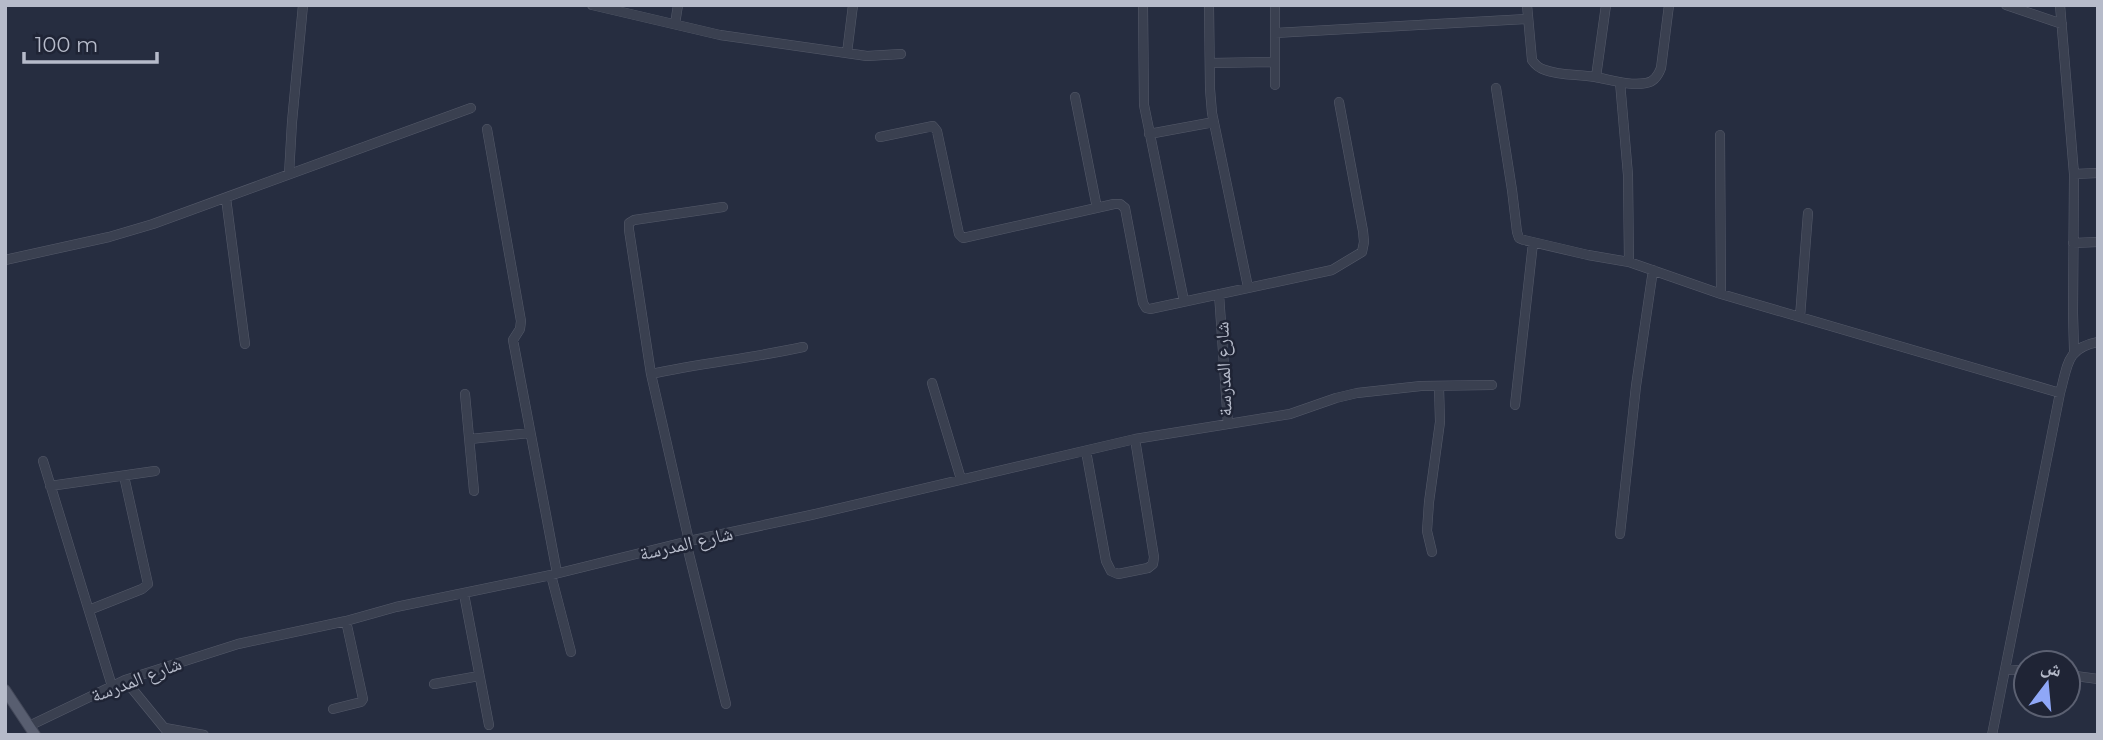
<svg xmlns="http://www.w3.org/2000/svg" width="2103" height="740" font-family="Montserrat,'Noto Naskh Arabic',sans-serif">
<rect width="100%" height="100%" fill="#262d40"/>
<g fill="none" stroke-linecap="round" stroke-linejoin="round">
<defs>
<path id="minor" d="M 592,5 L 720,35 L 867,56 L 901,54
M 1143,5 L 1144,105 L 1184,301
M 1209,5 L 1210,89 L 1212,113 L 1248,287
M 1275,5 L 1275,85
M 1527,5 L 1532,60 C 1536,66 1539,68 1545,70 C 1561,76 1579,74 1595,77 C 1612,80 1629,86 1646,83 C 1654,82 1658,76 1661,68 L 1669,5
M 2006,5 L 2062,24
M 2060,5 L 2074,174 L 2073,313 L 2074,350
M 675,24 L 678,5
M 1275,33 L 1527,19
M 847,53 L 853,5
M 1210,63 L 1275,62
M 1596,77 L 1606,5
M 1620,82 L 1628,175 L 1629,262
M 1496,88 L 1512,190 L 1517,232 L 1519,238 L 1524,240 L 1588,255 L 1629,262 L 1721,294 L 2060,393
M 1075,97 L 1097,208
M 487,129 L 521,321 L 520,329 L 513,340 L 557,573
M 1149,134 L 1214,122
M 1720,135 L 1721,294
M 880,137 L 933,126 L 937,131 L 959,234 L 963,238 L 1114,204 L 1120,204 L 1125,208 L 1143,303 L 1146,308 L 1150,309 L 1332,270 L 1362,252 L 1364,242 L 1363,231 L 1339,102
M 289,174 L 292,122 L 303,5
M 2074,174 L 2098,173
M 226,198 L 245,344
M 2073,243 L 2098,242
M 5,260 L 109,237 L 153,224 L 471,108
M 1800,317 L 1808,213
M 651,374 C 702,363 753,358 803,347
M 932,383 L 961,479
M 465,394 L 474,491
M 1515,405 L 1533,243
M 1228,424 L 1290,414 L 1336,398 L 1357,393 L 1421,386 L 1492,385
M 470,439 L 530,433
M 1086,451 L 1106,561 L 1111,571 L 1118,574 L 1148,568 L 1153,564 L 1154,557 L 1135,439
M 43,461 L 112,686
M 50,486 L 155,471
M 1620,534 L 1636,386 L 1653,270
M 689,541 L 651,374 L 629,230 L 629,223 L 634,220 L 723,207
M 686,542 L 726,704
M 1432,552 L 1427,531 L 1429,502 L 1440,422 L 1439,387
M 551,575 L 571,652
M 464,594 L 489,725
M 89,610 L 142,589 L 148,584 L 124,476
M 2005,669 L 2026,671
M 2068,675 L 2098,679
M 125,680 L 170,735
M 434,684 L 479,676
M 333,709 L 361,702 L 363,699 L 346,621
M 29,726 L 125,680 L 238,644 L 346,621 L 396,607 L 551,575 L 689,541 L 811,515 L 1135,439 L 1228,424 L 1219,294
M 165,728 L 204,735
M 1992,735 L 2060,393 C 2068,365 2066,348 2098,342"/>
<path id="major" d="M 5,690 L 35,735"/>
</defs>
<use href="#minor" stroke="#555a6a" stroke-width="10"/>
<use href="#major" stroke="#434859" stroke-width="12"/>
<use href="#minor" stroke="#3a4050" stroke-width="9"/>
<use href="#major" stroke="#585e70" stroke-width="10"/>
</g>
<g text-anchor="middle" stroke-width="5" stroke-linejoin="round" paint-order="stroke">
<g font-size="19" fill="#b6bbca" stroke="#1f2435">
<text transform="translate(1223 369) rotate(-92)" y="7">شارع المدرسة</text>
<text transform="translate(686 543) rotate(-13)" y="7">شارع المدرسة</text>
<text transform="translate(136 679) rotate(-21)" y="7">شارع المدرسة</text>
</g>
</g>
<rect width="2103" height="740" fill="none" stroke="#b6bbca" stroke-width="14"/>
<g transform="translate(2047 684) rotate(16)"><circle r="33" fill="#1f2435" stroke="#5b6071" stroke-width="2"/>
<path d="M0-5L12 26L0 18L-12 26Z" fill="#8fa7f7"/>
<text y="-10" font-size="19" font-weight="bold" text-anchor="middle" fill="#b6bbca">ش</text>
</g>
<path d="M24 52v10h133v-10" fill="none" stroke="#b6bbca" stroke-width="3.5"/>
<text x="35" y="52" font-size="21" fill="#b6bbca" stroke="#1f2435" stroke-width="5" paint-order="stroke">100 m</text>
</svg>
